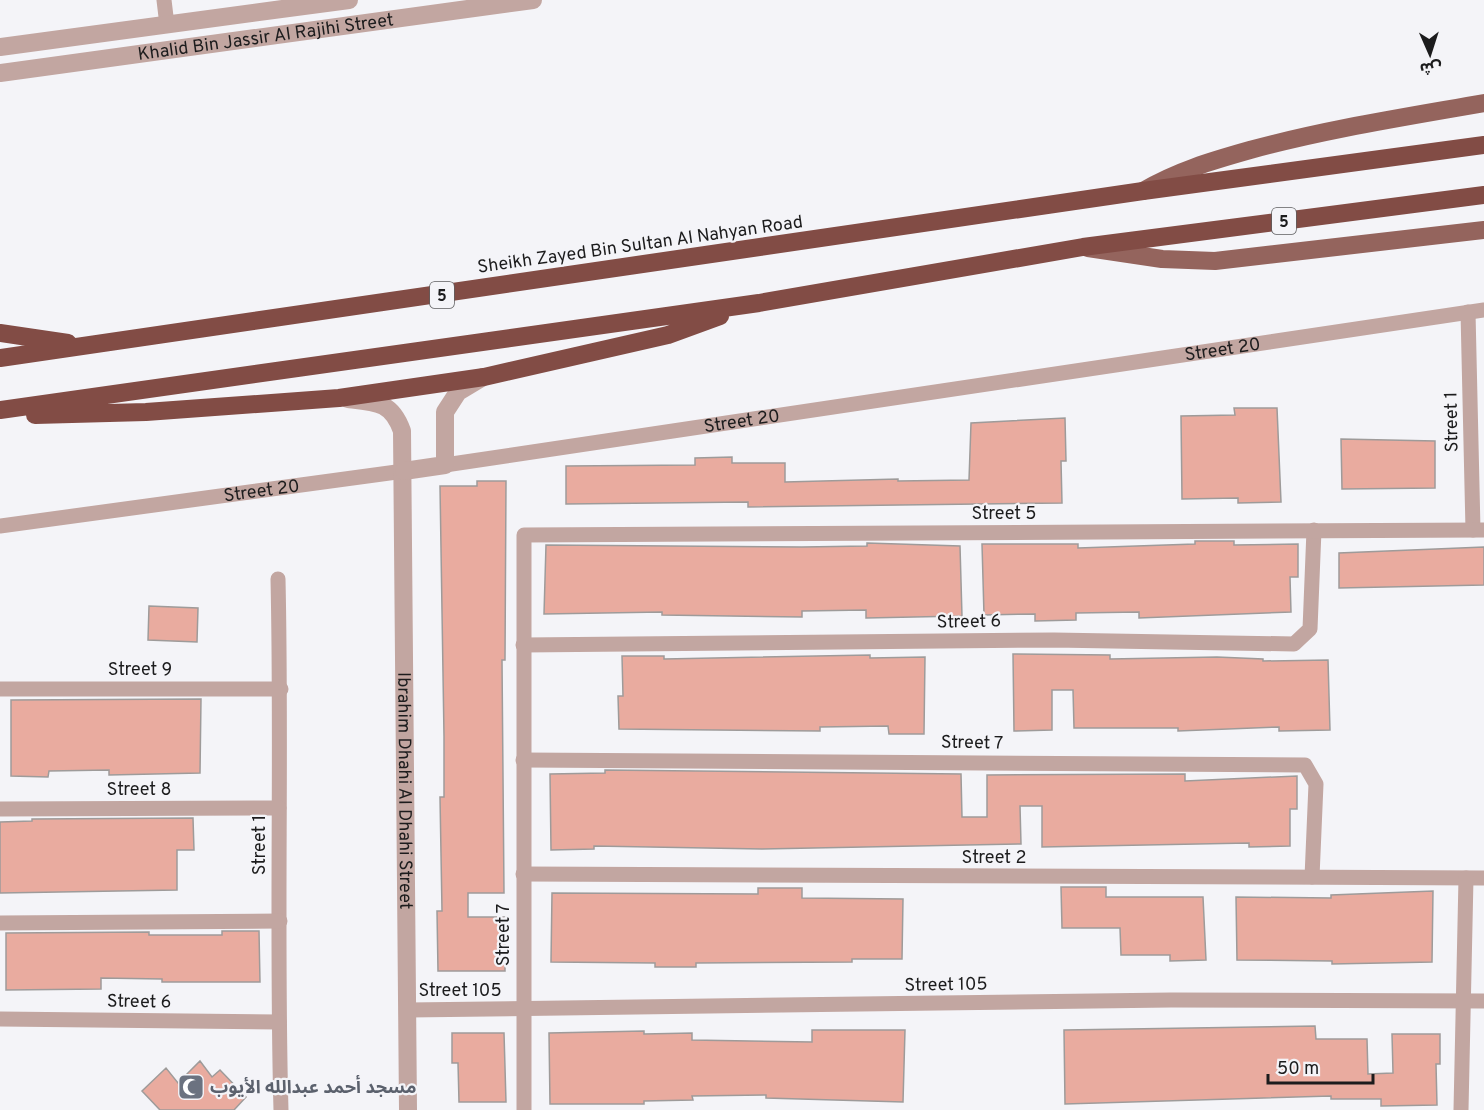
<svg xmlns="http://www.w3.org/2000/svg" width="1484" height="1110" font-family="Overpass,'Noto Sans Arabic',sans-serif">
<rect width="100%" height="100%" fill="#f4f4f8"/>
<path fill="#e9ab9f" stroke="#9e9b9a" stroke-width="1.5" d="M 1234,408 L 1277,408 L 1281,502 L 1238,503 L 1238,498 L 1182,499 L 1181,416 L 1235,415 Z
M 1065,418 L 1066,461 L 1061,461 L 1062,503 L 748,507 L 748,502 L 566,504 L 566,466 L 695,465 L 695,458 L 732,457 L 732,463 L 785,463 L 785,482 L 898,479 L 898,481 L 969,480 L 971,423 Z
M 1341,439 L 1435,441 L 1435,488 L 1342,489 Z
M 477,481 L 506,481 L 505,660 L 502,660 L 504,893 L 468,893 L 468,917 L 505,917 L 505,971 L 438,971 L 437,911 L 442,911 L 440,797 L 444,797 L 444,736 L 440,486 L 477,486 Z
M 1195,541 L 1234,541 L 1234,545 L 1298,544 L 1298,577 L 1290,577 L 1291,612 L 1139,618 L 1139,612 L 1076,613 L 1076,620 L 1035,621 L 1035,614 L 984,615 L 982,544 L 1078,544 L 1078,548 L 1195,544 Z
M 867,543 L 960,546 L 962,616 L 866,618 L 866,610 L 802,611 L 802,617 L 662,615 L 662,612 L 544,614 L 546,545 L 802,547 L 867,546 Z
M 1484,547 L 1484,585 L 1339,588 L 1339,553 Z
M 149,606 L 198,608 L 197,642 L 148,640 Z
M 1013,654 L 1110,655 L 1110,659 L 1217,657 L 1263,659 L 1263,661 L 1328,660 L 1330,730 L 1279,731 L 1279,727 L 1178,731 L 1178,728 L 1074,728 L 1073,690 L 1052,690 L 1052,730 L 1014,731 Z
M 870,655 L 870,658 L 925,657 L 924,734 L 889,734 L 888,726 L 820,727 L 820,731 L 619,729 L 618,696 L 623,696 L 622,656 L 664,656 L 664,659 Z
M 201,699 L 200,773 L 109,775 L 109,770 L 49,771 L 48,777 L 11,776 L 11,700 Z
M 605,770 L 961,774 L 962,817 L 987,817 L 987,775 L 1185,774 L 1185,781 L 1297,776 L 1297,809 L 1290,809 L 1290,846 L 1249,847 L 1249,843 L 1042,847 L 1042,806 L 1020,806 L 1021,844 L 762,849 L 594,846 L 594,849 L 551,850 L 550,774 L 605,773 Z
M 193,818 L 194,850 L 177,850 L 177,890 L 0,893 L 0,822 L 32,821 L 32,819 Z
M 1061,887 L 1106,887 L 1106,897 L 1203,897 L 1206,960 L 1170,961 L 1170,955 L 1121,955 L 1120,928 L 1062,928 Z
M 758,888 L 802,888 L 802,898 L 903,899 L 902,959 L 852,959 L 852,962 L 696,963 L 696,967 L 655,967 L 655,963 L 551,962 L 552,893 L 758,894 Z
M 1433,891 L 1432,962 L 1332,964 L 1332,961 L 1237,960 L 1236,897 L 1331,898 L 1331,895 Z
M 222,931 L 259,931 L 260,982 L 162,982 L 162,979 L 101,978 L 101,989 L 6,990 L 6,933 L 149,932 L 149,935 L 222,935 Z
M 1315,1026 L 1316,1039 L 1367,1039 L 1368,1074 L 1393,1073 L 1392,1034 L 1440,1034 L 1440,1064 L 1436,1064 L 1437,1105 L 1381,1106 L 1381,1099 L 1331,1099 L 1331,1096 L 1065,1104 L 1064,1030 Z
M 812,1030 L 905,1030 L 903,1102 L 766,1098 L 766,1095 L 692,1096 L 693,1100 L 644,1101 L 644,1104 L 550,1104 L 549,1033 L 644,1031 L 644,1034 L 692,1033 L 692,1040 L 812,1042 Z
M 452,1033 L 504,1033 L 506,1102 L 459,1102 L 458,1063 L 452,1063 Z
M 200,1061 L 212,1077 L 220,1070 L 246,1097 L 234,1110 L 160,1110 L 142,1091 L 166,1068 L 178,1083 Z"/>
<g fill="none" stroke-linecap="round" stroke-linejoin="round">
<g stroke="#c2a6a1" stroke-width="15">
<path d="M 164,0 L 167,25"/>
<path d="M 1468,312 L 1473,530"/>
<path id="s1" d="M 445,465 L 1484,310"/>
<path id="s2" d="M 0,526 L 404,471"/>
<path d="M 278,579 C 282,756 276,933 281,1110"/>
<path d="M 523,645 L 1054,640 L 1294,644 L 1310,629 L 1314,530"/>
<path d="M 0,689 L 281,689"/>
<path d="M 523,760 L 1305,765 L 1316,784 L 1312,877"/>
<path d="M 0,809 L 279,808"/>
<path d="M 523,874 L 1484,878"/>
<path d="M 0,923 L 280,921"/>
<path d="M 408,1010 L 1171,1000 L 1484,1001"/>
<path d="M 0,1019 L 279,1022"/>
<path d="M 524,1110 L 524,535 L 1484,530"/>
<path d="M 1461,1110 L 1466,878"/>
</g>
<g stroke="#c2a6a1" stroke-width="18">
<path d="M 0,47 L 349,0"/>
<path id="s3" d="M 0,73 L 533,0"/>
<path id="s4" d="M 348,399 C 377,402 392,402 402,431 L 408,1110"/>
<path d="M 404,471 L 445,465 L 445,412 L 458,392 L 483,377"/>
</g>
<path stroke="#94645d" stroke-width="18" d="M 1143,191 C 1177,171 1211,161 1250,150 C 1327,129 1405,117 1484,103
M 1088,248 L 1162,259 L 1215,261 L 1484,230"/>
<path stroke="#824c45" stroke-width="18" d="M 0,333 L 68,343
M 0,358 L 1143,191 L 1484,145
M 0,410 L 759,303 L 1083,247 L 1484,195
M 35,415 L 146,412 L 339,398 L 484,377 L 668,335 L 720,316"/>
</g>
<defs>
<symbol id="mosque-square" viewBox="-11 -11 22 22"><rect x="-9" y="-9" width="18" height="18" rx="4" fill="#6b7280" stroke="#f4f4f8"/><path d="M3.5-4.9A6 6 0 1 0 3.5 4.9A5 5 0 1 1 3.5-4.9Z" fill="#fff"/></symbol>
</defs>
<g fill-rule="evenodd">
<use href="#mosque-square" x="176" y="1072" width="30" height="30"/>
</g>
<g text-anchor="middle" stroke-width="4.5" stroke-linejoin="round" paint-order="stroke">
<g fill="#f4f4f8" stroke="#5d5d5f" stroke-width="1.5">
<rect x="1272" y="208" width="24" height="26" rx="4.5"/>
<rect x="430" y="282" width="24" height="26" rx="4.5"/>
</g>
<g font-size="16" font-weight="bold" fill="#1c1c1d">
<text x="1284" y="227">5</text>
<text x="442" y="301">5</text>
</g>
<g font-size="18" fill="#1c1c1d" stroke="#f4f4f8">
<text dy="6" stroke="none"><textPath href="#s3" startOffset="268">Khalid Bin Jassir Al Rajihi Street</textPath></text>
<text transform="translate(640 244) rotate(-8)" y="6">Sheikh Zayed Bin Sultan Al Nahyan Road</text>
<text dy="6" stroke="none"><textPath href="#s1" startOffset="786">Street 20</textPath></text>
<text dy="6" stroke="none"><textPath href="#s1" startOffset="300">Street 20</textPath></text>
<text transform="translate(1451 422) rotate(-91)" y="6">Street 1</text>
<text dy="6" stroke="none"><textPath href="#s2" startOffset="264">Street 20</textPath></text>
<text x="1004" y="519">Street 5</text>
<text transform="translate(969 621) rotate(-1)" y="6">Street 6</text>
<text x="140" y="675">Street 9</text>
<text transform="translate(972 742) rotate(1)" y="6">Street 7</text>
<text x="139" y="795">Street 8</text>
<text dy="6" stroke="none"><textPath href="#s4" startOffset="428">Ibrahim Dhahi Al Dhahi Street</textPath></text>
<text transform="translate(259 845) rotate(-90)" y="6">Street 1</text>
<text x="994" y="863">Street 2</text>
<text transform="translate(503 935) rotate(-90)" y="6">Street 7</text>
<text transform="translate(946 984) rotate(-1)" y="6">Street 105</text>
<text x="460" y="996">Street 105</text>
<text transform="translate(139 1001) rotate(1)" y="6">Street 6</text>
</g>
<g font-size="18" font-weight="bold" fill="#5b616d" stroke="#f4f4f8" text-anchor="start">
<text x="210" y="1093">مسجد أحمد عبدالله الأيوب</text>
</g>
</g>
<g transform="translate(1430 54) rotate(177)" stroke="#f4f4f8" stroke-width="4.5" paint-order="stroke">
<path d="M0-4.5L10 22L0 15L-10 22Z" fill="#1c1c1d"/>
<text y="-9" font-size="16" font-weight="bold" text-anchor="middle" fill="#1c1c1d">ش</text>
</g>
<path d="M1268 1074v9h105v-9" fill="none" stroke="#1c1c1d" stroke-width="3"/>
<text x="1277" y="1074" font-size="18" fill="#1c1c1d" stroke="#f4f4f8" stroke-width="4.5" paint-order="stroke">50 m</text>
</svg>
